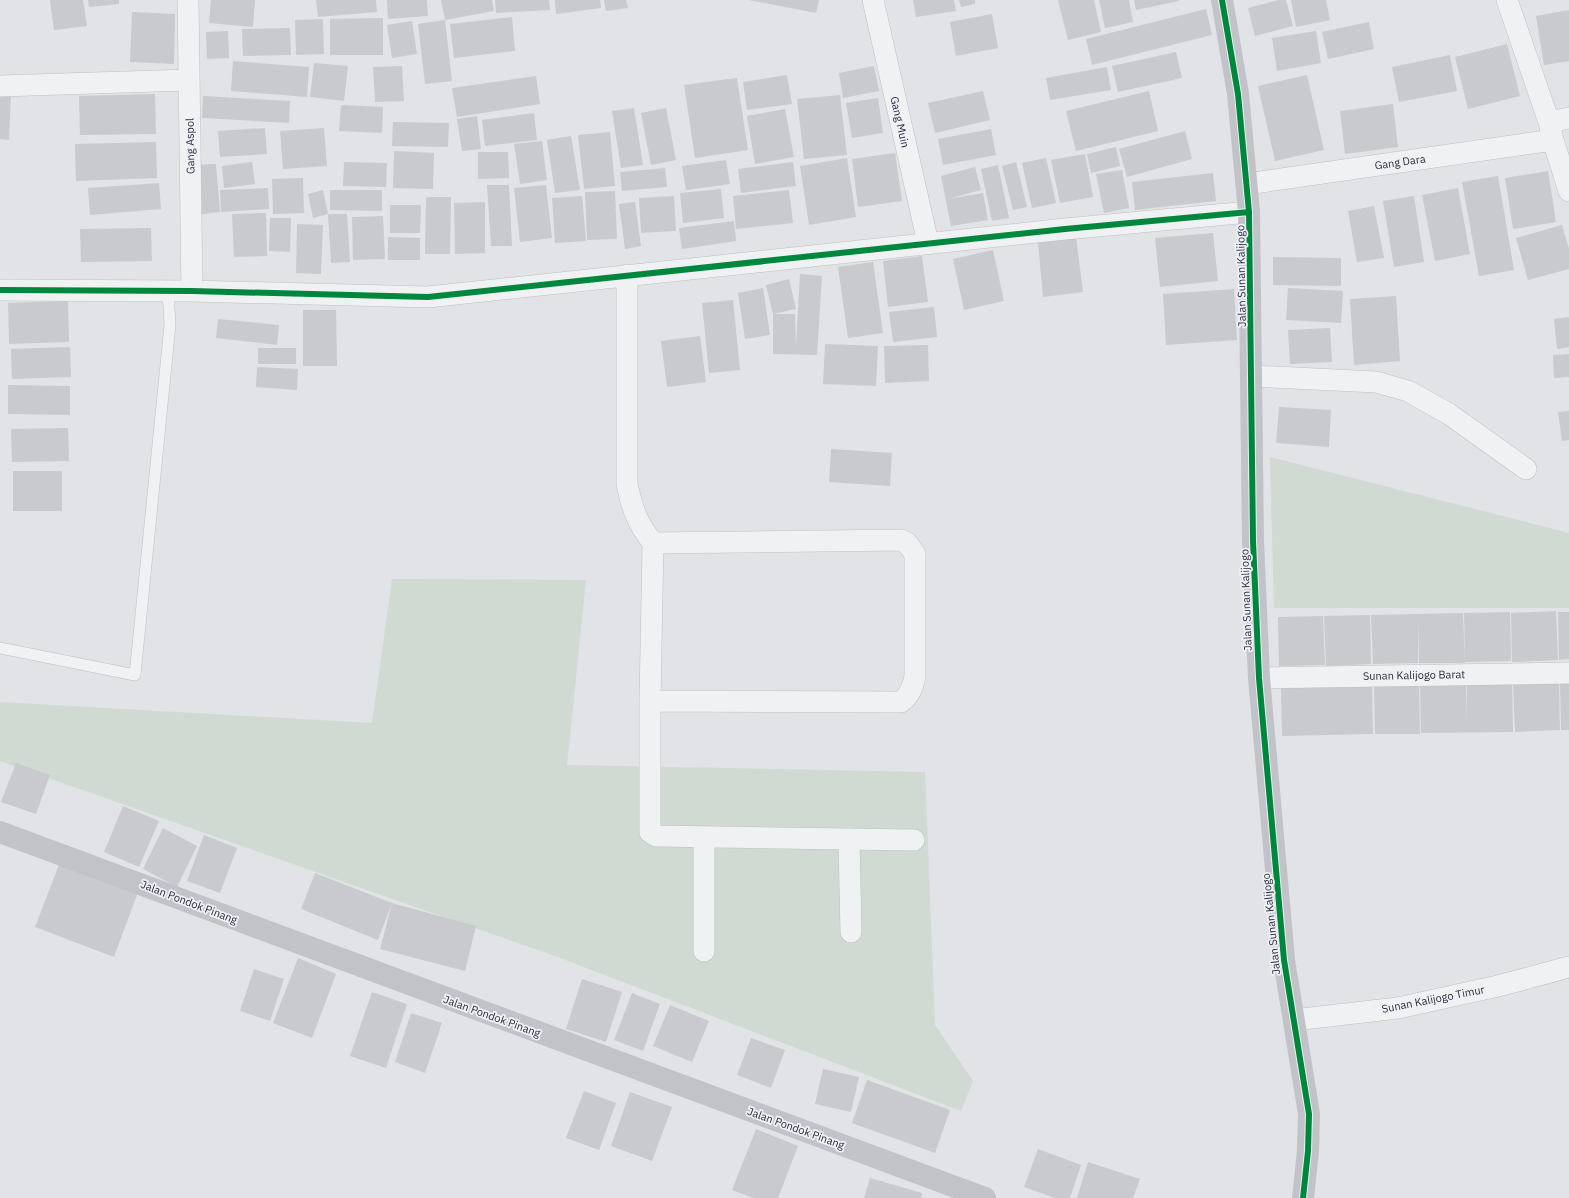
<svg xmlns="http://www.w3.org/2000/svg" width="1569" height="1198" font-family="'IBM Plex Sans',sans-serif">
<rect width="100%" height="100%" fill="#e1e3e6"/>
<path fill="#d0d9d2" d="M 1270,457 L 1569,533 L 1569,608 L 1274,608 Z
M 392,579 L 586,580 L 567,765 L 925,772 L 935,1025 L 973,1081 L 961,1111 L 555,956 L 0,761 L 0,702 L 372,723 Z"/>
<path fill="#c8cace" d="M 50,0 L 83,0 L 87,26 L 54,30 Z
M 88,0 L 119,0 L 119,4 L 89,7 Z
M 211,0 L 255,0 L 253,27 L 209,23 Z
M 316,0 L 376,0 L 377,12 L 318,17 Z
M 387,0 L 427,0 L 428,16 L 388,19 Z
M 441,0 L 492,0 L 494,11 L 445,20 Z
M 495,0 L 549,0 L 550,10 L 496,13 Z
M 555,0 L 600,0 L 601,8 L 556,14 Z
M 604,0 L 626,0 L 628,8 L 606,11 Z
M 749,0 L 819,0 L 816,13 Z
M 913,0 L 954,0 L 956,11 L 916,17 Z
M 959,0 L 975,0 L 975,4 L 961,7 Z
M 1058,0 L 1094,0 L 1101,32 L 1068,40 Z
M 1099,0 L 1129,0 L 1133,22 L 1105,28 Z
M 1134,0 L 1179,0 L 1179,1 L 1136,10 Z
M 1279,0 L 1286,0 L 1293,26 L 1255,36 L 1248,8 Z
M 1291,0 L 1326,0 L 1330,20 L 1296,27 Z
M 1206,9 L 1212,35 L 1092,65 L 1086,39 Z
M 1569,10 L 1569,61 L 1544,65 L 1536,16 Z
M 132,12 L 175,14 L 174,64 L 130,62 Z
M 992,14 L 998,48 L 956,56 L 950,22 Z
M 512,17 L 515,51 L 454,58 L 450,24 Z
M 383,18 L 383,55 L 330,55 L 330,19 Z
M 323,19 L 324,54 L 296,55 L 295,20 Z
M 445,20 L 452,81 L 425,84 L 418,24 Z
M 412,21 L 417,54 L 392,58 L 387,25 Z
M 1369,22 L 1374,49 L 1328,59 L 1322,32 Z
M 290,28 L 291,55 L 243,56 L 242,29 Z
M 228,31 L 229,58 L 207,59 L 206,32 Z
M 1316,31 L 1321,63 L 1277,71 L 1272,38 Z
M 1507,44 L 1520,96 L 1468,109 L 1455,57 Z
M 1176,52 L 1182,78 L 1118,92 L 1112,66 Z
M 1450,55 L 1457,91 L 1399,102 L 1392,67 Z
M 233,61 L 309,67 L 307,97 L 231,91 Z
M 314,63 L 348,66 L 344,101 L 310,97 Z
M 402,66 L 404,101 L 375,102 L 373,67 Z
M 874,66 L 879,91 L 843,98 L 839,73 Z
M 1107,67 L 1111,90 L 1050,100 L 1046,78 Z
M 787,75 L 792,104 L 747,110 L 743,82 Z
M 1307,75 L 1324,150 L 1275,161 L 1258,86 Z
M 536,76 L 540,104 L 457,117 L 452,88 Z
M 737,78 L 748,150 L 695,158 L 684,85 Z
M 983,91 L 990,120 L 935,133 L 928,103 Z
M 1149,91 L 1158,131 L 1076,151 L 1066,111 Z
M 0,93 L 11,94 L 9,140 L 0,139 Z
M 155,94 L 156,134 L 80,135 L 79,96 Z
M 840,95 L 847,155 L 804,159 L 797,99 Z
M 203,96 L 290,101 L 289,123 L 202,118 Z
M 878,98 L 883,133 L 852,138 L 846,103 Z
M 1393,104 L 1398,147 L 1345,154 L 1340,111 Z
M 341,105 L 383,107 L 382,133 L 339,131 Z
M 634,108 L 643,165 L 621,168 L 612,111 Z
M 666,108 L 676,160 L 651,165 L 641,113 Z
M 785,109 L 794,157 L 755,164 L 747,116 Z
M 534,113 L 537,140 L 485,146 L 482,120 Z
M 477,116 L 481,149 L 462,151 L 457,119 Z
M 393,122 L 449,123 L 448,147 L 392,146 Z
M 265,128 L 267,154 L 220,157 L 218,131 Z
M 324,128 L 327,166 L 283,169 L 280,131 Z
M 991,129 L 996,155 L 943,165 L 938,139 Z
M 1185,131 L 1192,159 L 1127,177 L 1119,149 Z
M 610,132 L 615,186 L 584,189 L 578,135 Z
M 571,136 L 580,190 L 555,193 L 547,140 Z
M 542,141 L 547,180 L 520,184 L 514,144 Z
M 156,142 L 157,178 L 76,181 L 75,144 Z
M 1116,147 L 1120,166 L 1091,173 L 1087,154 Z
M 394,151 L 434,153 L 433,189 L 393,188 Z
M 478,152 L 508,152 L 509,178 L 478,179 Z
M 895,153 L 902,201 L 858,207 L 852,159 Z
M 1085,154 L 1093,197 L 1060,203 L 1051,160 Z
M 847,158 L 856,217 L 809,225 L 800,166 Z
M 1046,158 L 1056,203 L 1032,208 L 1022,163 Z
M 726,160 L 730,184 L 686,190 L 682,166 Z
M 252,162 L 255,184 L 224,188 L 222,166 Z
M 344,162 L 387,163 L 386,187 L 343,186 Z
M 793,162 L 796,186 L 741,193 L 738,169 Z
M 1016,162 L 1027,207 L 1013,210 L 1002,166 Z
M 216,164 L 220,212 L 195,215 L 191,165 Z
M 998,165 L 1009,218 L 992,221 L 981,169 Z
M 975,167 L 981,190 L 948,199 L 983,193 L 988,220 L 951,226 L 941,176 Z
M 665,168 L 667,187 L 622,191 L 620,172 Z
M 1122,170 L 1129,208 L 1104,213 L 1096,174 Z
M 1548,171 L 1556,222 L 1513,229 L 1505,178 Z
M 1213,173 L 1216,201 L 1135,210 L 1132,182 Z
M 1498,176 L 1514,270 L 1479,276 L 1462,182 Z
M 303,178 L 304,213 L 273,214 L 272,179 Z
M 159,183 L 161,209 L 90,215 L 88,188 Z
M 487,185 L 509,185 L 512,246 L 491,246 Z
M 546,185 L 552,238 L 520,242 L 514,188 Z
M 268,188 L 269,209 L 221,212 L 220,190 Z
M 1458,188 L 1470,254 L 1435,261 L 1422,195 Z
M 721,189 L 724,218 L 683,223 L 680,193 Z
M 323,190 L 328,214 L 313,218 L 308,194 Z
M 330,190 L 382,190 L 382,211 L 330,210 Z
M 789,190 L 793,223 L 736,229 L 733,196 Z
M 615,191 L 617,239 L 587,240 L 585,192 Z
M 582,196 L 586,241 L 555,243 L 552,198 Z
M 674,196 L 676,231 L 641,233 L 639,198 Z
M 1414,196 L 1424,262 L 1394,267 L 1383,201 Z
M 426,197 L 451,197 L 450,254 L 425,254 Z
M 485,202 L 485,253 L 455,254 L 454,203 Z
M 635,202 L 641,246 L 625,249 L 619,204 Z
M 390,205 L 421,205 L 420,233 L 390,233 Z
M 1374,206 L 1384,258 L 1357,262 L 1348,211 Z
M 266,213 L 267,256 L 234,257 L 232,214 Z
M 328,214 L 347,214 L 350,262 L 331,263 Z
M 383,216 L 385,259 L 353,260 L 352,217 Z
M 270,218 L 291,218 L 290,252 L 269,251 Z
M 734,221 L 736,241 L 682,249 L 679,228 Z
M 297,224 L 323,225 L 321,274 L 296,273 Z
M 1562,225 L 1569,249 L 1569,269 L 1528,280 L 1516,238 Z
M 151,228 L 152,261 L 81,262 L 80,229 Z
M 1213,233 L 1218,281 L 1160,287 L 1155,238 Z
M 388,237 L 420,238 L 420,260 L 388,260 Z
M 1076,237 L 1083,292 L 1043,297 L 1038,242 Z
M 993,250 L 1004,301 L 964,310 L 953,259 Z
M 922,256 L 928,302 L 888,307 L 883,261 Z
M 1273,257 L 1341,258 L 1341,286 L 1273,285 Z
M 873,262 L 883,333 L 848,338 L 838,267 Z
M 800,274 L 822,276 L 817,355 L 773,354 L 773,314 L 766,285 L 789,279 L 796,309 L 773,314 L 795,314 L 796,347 Z
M 763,288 L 770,335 L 745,339 L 738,293 Z
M 1288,288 L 1343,291 L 1341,323 L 1286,320 Z
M 1234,289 L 1237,340 L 1166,345 L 1163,294 Z
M 1396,296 L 1400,361 L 1354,365 L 1350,299 Z
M 733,300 L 740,370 L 709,373 L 702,303 Z
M 68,301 L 69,342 L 9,344 L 8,303 Z
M 934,307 L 937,337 L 893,342 L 889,312 Z
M 303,310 L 336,310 L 337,366 L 303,366 Z
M 1569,317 L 1569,347 L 1557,349 L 1554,319 Z
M 218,319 L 279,325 L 277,345 L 216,338 Z
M 1330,328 L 1332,362 L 1290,364 L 1288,330 Z
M 700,336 L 706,382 L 667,387 L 661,341 Z
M 825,344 L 878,346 L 876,386 L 823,384 Z
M 928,345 L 929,381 L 885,383 L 884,346 Z
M 70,347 L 71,377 L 12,379 L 11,349 Z
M 258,348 L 296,348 L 296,364 L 258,364 Z
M 1569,354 L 1569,377 L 1554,378 L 1553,355 Z
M 257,367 L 298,369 L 297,390 L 256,387 Z
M 8,385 L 70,386 L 70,415 L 8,414 Z
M 1279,407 L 1331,410 L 1329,447 L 1276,443 Z
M 1569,411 L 1569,440 L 1562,441 L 1558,412 Z
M 68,428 L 69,461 L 12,462 L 11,429 Z
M 831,449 L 892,453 L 890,486 L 829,482 Z
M 13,471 L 62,471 L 62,511 L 13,511 Z
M 1556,611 L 1558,660 L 1512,662 L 1511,613 Z
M 1510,612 L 1511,661 L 1465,662 L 1464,613 Z
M 1558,612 L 1569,612 L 1569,659 L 1559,660 Z
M 1463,613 L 1465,663 L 1419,663 L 1418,617 L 1418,663 L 1373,664 L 1371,615 Z
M 1370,615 L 1371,664 L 1326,666 L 1324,616 Z
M 1323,616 L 1325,665 L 1279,666 L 1278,617 Z
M 1559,681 L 1560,730 L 1515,732 L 1513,683 Z
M 1512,682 L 1513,732 L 1421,733 L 1420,684 L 1466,683 L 1467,721 L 1467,683 Z
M 1560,682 L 1569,682 L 1569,730 L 1561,730 Z
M 1419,684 L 1420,734 L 1375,734 L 1374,685 Z
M 1372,685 L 1373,734 L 1282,736 L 1281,687 Z
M 16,763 L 50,775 L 36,814 L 1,802 Z
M 123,806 L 159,821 L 139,867 L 104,852 Z
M 163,828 L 197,846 L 177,887 L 143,869 Z
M 204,835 L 237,848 L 220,893 L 187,881 Z
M 60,862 L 138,892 L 114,957 L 35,927 Z
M 315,873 L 392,903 L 378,940 L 301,909 Z
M 392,903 L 476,926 L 465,971 L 380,949 Z
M 298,958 L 336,974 L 312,1038 L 273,1023 Z
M 254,969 L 284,979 L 270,1021 L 240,1011 Z
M 582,979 L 622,992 L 606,1042 L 566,1029 Z
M 372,992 L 407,1004 L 386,1068 L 350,1056 Z
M 632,993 L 660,1004 L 643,1051 L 614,1040 Z
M 670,1005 L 709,1021 L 692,1062 L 653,1046 Z
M 411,1013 L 442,1023 L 425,1073 L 395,1062 Z
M 751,1038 L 785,1050 L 771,1088 L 737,1075 Z
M 823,1069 L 859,1077 L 851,1112 L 815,1104 Z
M 867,1080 L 950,1110 L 935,1153 L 852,1123 Z
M 584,1091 L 616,1103 L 599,1150 L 566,1138 Z
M 630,1092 L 672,1107 L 652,1161 L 611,1146 Z
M 756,1129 L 798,1146 L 778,1198 L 753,1198 L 732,1190 Z
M 1038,1149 L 1081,1165 L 1070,1198 L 1055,1198 L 1024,1187 Z
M 1088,1162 L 1140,1179 L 1133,1198 L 1077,1198 Z
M 870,1178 L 922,1193 L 921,1198 L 864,1198 Z"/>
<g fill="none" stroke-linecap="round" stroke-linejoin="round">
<defs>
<path id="lane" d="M 0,648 L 135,675 L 170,325 L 168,291"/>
<path id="street" d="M 188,0 L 192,291
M 873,0 L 928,243
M 1507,0 L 1549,122 L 1553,140
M 0,86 L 188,80
M 1549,122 L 1569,118
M 1247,184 L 1553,140 L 1569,191
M 627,275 L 627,484 C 632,508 637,523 653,543 L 901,540 L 907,543 L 915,554 L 915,676 C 913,687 910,695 901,702 L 650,701 L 653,543
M 0,290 L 192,291 L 428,297 L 1065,229 L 1249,212
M 1252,376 L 1376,382 L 1408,391 L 1449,414 L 1526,469
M 1259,678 L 1569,673
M 650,701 L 650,832 L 656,836 L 914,840
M 849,839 L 851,932
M 704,951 L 704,838
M 1294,1020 L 1398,1008 L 1498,986 L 1569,967"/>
</defs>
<use href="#lane" stroke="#bec0c3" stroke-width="12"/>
<use href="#street" stroke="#bec0c3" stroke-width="22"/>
<use href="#lane" stroke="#f0f1f3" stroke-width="11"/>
<use href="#street" stroke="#f0f1f3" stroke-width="21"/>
<path stroke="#c2c3c8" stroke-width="22" d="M 1222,0 L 1238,94 L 1249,212 L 1253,541 L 1259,678 L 1284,960 L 1309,1114 L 1308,1151 L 1303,1198
M 0,832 L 985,1198"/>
<defs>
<path id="cycleway" d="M 1222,0 L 1238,94 L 1249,212 L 1253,541 L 1259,678 L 1284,960 L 1309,1114 L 1308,1151 L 1303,1198
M 0,290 L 192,291 L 428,297 L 1065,229 L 1249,212"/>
</defs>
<use href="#cycleway" stroke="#eff1f5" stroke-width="8"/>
<use href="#cycleway" stroke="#00873e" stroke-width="6"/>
</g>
<g text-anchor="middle" stroke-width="3.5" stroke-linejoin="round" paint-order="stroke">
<g font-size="11" fill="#292e3e" stroke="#eff1f5">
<text transform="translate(900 122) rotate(77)" y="4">Gang Muin</text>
<text transform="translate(190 146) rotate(-91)" y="4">Gang Aspol</text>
<text transform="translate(1400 162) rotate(-8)" y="4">Gang Dara</text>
<text transform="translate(1241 276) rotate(-91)" y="4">Jalan Sunan Kalijogo</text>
<text transform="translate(1246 600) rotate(-92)" y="4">Jalan Sunan Kalijogo</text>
<text transform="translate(1414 675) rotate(-1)" y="4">Sunan Kalijogo Barat</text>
<text transform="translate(189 902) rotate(21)" y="4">Jalan Pondok Pinang</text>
<text transform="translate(1271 924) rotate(-96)" y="4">Jalan Sunan Kalijogo</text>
<text transform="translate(1433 999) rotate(-11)" y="4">Sunan Kalijogo Timur</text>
<text transform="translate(492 1016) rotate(20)" y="4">Jalan Pondok Pinang</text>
<text transform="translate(796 1128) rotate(20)" y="4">Jalan Pondok Pinang</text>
</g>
</g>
</svg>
